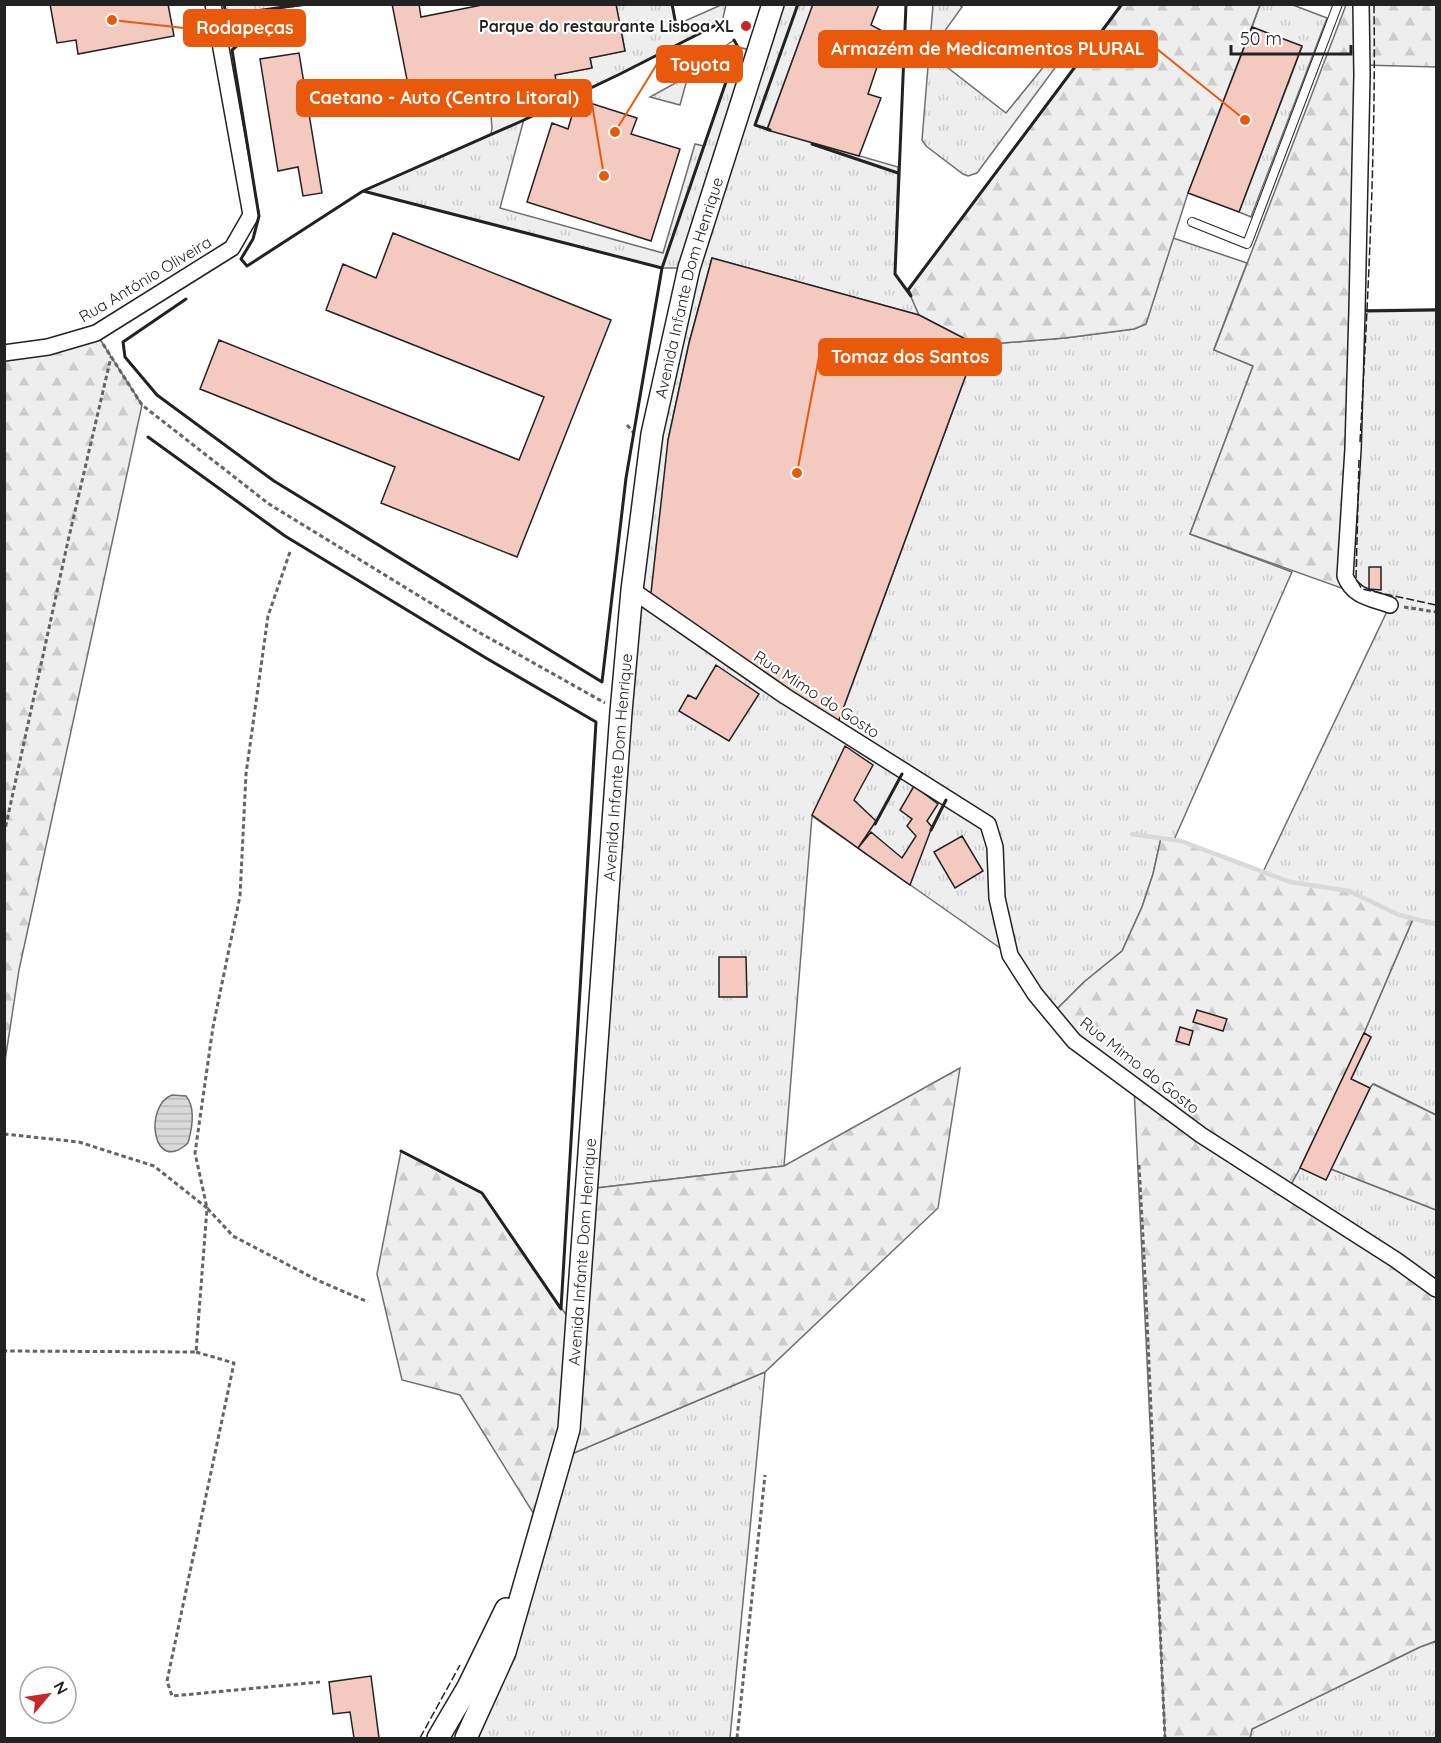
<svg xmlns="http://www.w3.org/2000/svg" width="1441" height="1743" font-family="Quicksand,sans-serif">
<defs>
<pattern id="grass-tufts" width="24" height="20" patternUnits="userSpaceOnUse" patternTransform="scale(1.5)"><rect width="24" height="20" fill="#eee"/><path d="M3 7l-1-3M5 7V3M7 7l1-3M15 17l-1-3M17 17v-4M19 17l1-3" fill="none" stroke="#ccc"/></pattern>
<pattern id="forest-firs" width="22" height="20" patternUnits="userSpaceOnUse" patternTransform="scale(1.5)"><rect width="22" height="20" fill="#eee"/><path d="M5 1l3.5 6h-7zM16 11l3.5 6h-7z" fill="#ccc"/></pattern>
<pattern id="water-rules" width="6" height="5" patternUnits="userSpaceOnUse" patternTransform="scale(1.5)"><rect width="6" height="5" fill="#d9d9d9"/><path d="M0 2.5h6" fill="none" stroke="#bababa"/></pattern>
</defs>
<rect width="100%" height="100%" fill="#fff"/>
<path fill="url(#grass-tufts)" stroke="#6f6f6f" stroke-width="1.5" d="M 224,5 L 224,4 L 306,5 L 226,15 Z
M 616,5 L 672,5 L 676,25 L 721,5 L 726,5 L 722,22 L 620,74 L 524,119 L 500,208 L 663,253 L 695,144 L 704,146 L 733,62 L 714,54 L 734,40 L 738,47 L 759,52 L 773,5 L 813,5 L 767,129 L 898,167 L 895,274 L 911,296 L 919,315 L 712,258 L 689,343 L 668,440 L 836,728 L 977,345 L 1065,338 L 1134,329 L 1146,324 L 1173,238 L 1247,263 L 1214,349 L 1253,366 L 1190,534 L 1292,572 L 1174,840 L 1161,838 L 1153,874 L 1142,907 L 1122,951 L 1084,982 L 1052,1014 L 1010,955 L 812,816 L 784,1166 L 588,1189 L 632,590 L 689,268 L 662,268 L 363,191 L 491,134 L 492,128 L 491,115 L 513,109 L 511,95 L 555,75 L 592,68 L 590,58 L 625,51 Z
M 933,5 L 959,5 L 962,7 L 929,53 L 1006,113 L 1071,33 L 1074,38 L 1072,45 L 977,173 L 968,176 L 963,174 L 926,146 L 922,140 Z
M 1260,5 L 1293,5 L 1327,18 L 1251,217 L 1239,212 L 1302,47 L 1252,27 Z
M 688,76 L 680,105 L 650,97 Z
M 1436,309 L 1436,1115 L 1374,1084 L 1370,1088 L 1351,1079 L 1371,1037 L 1364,1033 L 1413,919 L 1399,915 L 1349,891 L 1290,882 L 1263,872 L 1390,605 L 1349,586 L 1357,310 Z
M 1300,1168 L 1331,1169 L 1436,1210 L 1436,1289 L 1288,1190 Z
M 765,1372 L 730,1738 L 466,1738 L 562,1458 Z
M 1436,1641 L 1436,1738 L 1250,1738 L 1252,1729 L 1420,1647 Z"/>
<path fill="url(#forest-firs)" stroke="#6f6f6f" stroke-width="1.5" d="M 1122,5 L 1260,5 L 1188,193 L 1146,324 L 1134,329 L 1065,338 L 977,345 L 919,315 L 908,290 Z
M 1346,5 L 1436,5 L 1436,67 L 1363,65 L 1345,567 L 1358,594 L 1190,534 L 1253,366 L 1214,350 Z
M 96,333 L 142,405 L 19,970 L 5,1061 L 5,353 Z
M 1161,838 L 1181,841 L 1290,882 L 1349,891 L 1399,915 L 1413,919 L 1364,1033 L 1300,1168 L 1288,1190 L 1436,1289 L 1436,1641 L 1420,1647 L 1252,1729 L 1250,1738 L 1165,1738 L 1134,1087 L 1052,1014 L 1084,982 L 1122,951 L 1142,907 L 1153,874 Z
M 960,1068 L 938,1208 L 765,1372 L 562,1458 L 535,1516 L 460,1395 L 402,1380 L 377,1274 L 401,1151 L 482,1193 L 576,1329 L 588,1189 L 784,1166 Z
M 1373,1084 L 1436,1115 L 1436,1210 L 1331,1169 L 1370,1088 Z"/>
<path fill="url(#water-rules)" stroke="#6f6f6f" stroke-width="1.5" d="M 172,1095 L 186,1096 C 196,1108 192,1129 188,1143 C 153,1176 143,1106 172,1095 Z"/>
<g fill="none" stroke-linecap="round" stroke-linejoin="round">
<path stroke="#d9d9d9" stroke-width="4.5" d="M 1132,834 L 1181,841 L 1290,882 L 1349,891 L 1399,915 L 1436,924"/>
</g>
<path fill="#f3c9c0" stroke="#222" stroke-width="1.5" d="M 50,4 L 168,4 L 174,36 L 78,54 L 76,40 L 57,43 Z
M 392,4 L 419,4 L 421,17 L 487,4 L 616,4 L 625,51 L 590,58 L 592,68 L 555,75 L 557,86 L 474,102 L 471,84 L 410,95 Z
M 813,4 L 879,4 L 871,25 L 888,34 L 868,94 L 881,98 L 859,156 L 767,130 Z
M 1252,27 L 1302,46 L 1239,212 L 1188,193 Z
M 299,53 L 322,193 L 303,196 L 298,167 L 278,171 L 260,59 Z
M 590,103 L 637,118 L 631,134 L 680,149 L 651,241 L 527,202 L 552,123 L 568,129 L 573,112 L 586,116 Z
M 393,233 L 611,320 L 517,557 L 381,503 L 395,467 L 200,389 L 219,340 L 519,460 L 544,397 L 326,310 L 343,264 L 376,278 Z
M 712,258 L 919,315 L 977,345 L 836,728 L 650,602 L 668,440 L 689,343 Z
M 1369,567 L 1381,567 L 1381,590 L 1369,589 Z
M 716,665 L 759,694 L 729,741 L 679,711 L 688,695 L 696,699 Z
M 845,746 L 873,765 L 854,800 L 876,821 L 858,848 L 812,815 Z
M 914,786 L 938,804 L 927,821 L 932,827 L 910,885 L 858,848 L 871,832 L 902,858 L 916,836 L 907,826 L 912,819 L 900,810 Z
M 962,836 L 983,871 L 955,888 L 934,852 Z
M 719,957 L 746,957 L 747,997 L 719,997 Z
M 1197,1010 L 1227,1019 L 1223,1031 L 1193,1022 Z
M 1180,1027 L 1193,1031 L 1189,1045 L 1176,1041 Z
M 1364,1033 L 1371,1037 L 1351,1079 L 1370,1088 L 1326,1180 L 1300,1168 Z
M 371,1676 L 379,1738 L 354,1738 L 350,1712 L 333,1714 L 329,1682 Z"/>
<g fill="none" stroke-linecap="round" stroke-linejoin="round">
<defs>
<path id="service" d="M 1192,222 L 1247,244 L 1338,4"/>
<path id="minor" d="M 1361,4 L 1362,75 L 1357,310 L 1353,449 L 1345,576 C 1353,597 1371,598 1390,605
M 4,353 L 48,347 L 96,333 L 232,248 L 251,215 L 213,4
M 632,590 L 785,696 L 988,824 L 995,847 L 997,898 L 1010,955 L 1035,994 L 1074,1041 L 1201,1135 L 1396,1260 L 1436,1289"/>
<g id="secondary">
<path d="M 438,1738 L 468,1687 L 506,1609"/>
<path id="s1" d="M 466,1738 L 505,1652 L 569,1429 L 621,712 L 632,590 L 652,434 L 689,268 L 773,4"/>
</g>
</defs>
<use href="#service" stroke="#222" stroke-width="10"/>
<use href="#minor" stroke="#222" stroke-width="18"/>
<use href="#secondary" stroke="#222" stroke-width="24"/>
<path stroke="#646464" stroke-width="3" stroke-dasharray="4.5 3" stroke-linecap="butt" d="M 103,344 L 142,405 L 269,504 L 473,629 L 605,703
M 627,425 L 634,433
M 290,552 L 268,616 L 246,774 L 240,896 L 213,1027 L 195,1153 L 207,1208 L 233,1236 L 317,1280 L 368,1302
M 1404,607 L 1436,612
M 4,834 L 68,541 L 111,357
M 4,1134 L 79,1142 L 154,1166 L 207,1208 L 196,1352 L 4,1351
M 1139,1165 C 1150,1356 1156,1547 1165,1738
M 196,1352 L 234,1363 L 167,1681 L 172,1696 L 320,1682
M 737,1738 L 765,1475"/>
<use href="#service" stroke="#fff" stroke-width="8"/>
<use href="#minor" stroke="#fff" stroke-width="15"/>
<use href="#secondary" stroke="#fff" stroke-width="21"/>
<path stroke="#222" stroke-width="1.5" stroke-dasharray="8 3" stroke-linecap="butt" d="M 1360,442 C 1368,297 1376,150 1374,4
M 1359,460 L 1356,579 L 1362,589 L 1436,605
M 420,1738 L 460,1665"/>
<path stroke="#222" stroke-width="3" d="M 224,4 L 226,15 L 306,4
M 672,4 L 676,25
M 906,4 L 895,274 L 911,296 L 908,290 L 1122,4
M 240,43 L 232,50 L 259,216 L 253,239 L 241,259 L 247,266 L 363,191 L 662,268
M 770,130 L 755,125 L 798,4
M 812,144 L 898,173
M 363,191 L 524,120 L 620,74 L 722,22 L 728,30
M 186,299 L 123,342 L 125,357 L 157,395 L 274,481 L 602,682 L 626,478 L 662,268 L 738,47 L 734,40
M 1367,311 L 1436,310
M 148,437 L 285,536 L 486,658 L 596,722 L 561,1309 L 482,1193 L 401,1151
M 875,824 L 902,774
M 931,830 L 946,800"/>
</g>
<circle fill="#c62828" stroke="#fff" stroke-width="2" cx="746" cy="26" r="6"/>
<g text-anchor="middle" stroke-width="4.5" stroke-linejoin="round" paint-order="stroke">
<g font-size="16" font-weight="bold" fill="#222" stroke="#fff" text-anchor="end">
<text x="734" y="32">Parque do restaurante Lisboa XL</text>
</g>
<g font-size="16" fill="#222" stroke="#fff">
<text transform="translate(145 279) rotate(-31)" y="6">Rua António Oliveira</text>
<text dy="6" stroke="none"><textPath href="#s1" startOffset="1476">Avenida Infante Dom Henrique</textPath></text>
<text transform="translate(817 694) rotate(33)" y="6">Rua Mimo do Gosto</text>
<text dy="6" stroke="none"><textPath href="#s1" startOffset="990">Avenida Infante Dom Henrique</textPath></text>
<text transform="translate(1140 1065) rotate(38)" y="6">Rua Mimo do Gosto</text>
<text dy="6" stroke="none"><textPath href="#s1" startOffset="504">Avenida Infante Dom Henrique</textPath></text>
</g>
</g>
<path fill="none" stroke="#e8590c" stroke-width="2" d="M112 20L184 28M1245 120L1157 49M615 132L657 64M604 176L591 98M797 473L819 357"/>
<g fill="#e8590c" stroke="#fff" stroke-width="2">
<circle cx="112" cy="20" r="6"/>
<circle cx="1245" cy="120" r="6"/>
<circle cx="615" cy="132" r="6"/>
<circle cx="604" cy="176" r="6"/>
<circle cx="797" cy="473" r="6"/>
</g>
<g fill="#e8590c" stroke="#e8590c" stroke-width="2">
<rect x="184" y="10" width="121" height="36" rx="6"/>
<rect x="819" y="31" width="338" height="36" rx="6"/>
<rect x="657" y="46" width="85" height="36" rx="6"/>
<rect x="297" y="80" width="294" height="36" rx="6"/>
<rect x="819" y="339" width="182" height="36" rx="6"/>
</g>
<g font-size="18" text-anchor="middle" font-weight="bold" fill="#fff">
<text x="245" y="34">Rodapeças</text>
<text x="988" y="55">Armazém de Medicamentos PLURAL</text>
<text x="700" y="71">Toyota</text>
<text x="444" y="104">Caetano - Auto (Centro Litoral)</text>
<text x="910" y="363">Tomaz dos Santos</text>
</g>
<rect width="1441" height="1743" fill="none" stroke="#222222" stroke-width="12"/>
<g transform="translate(48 1695) rotate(61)"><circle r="28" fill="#ffffff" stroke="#a7a7a7" stroke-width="1.5"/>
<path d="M0-4.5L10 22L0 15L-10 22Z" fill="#c62828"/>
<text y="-9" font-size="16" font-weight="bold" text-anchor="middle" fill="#222222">N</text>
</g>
<path d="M1231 45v9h120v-9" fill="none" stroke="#222222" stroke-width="3"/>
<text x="1240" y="45" font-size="18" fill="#222222" stroke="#ffffff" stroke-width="4.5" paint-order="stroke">50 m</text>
</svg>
